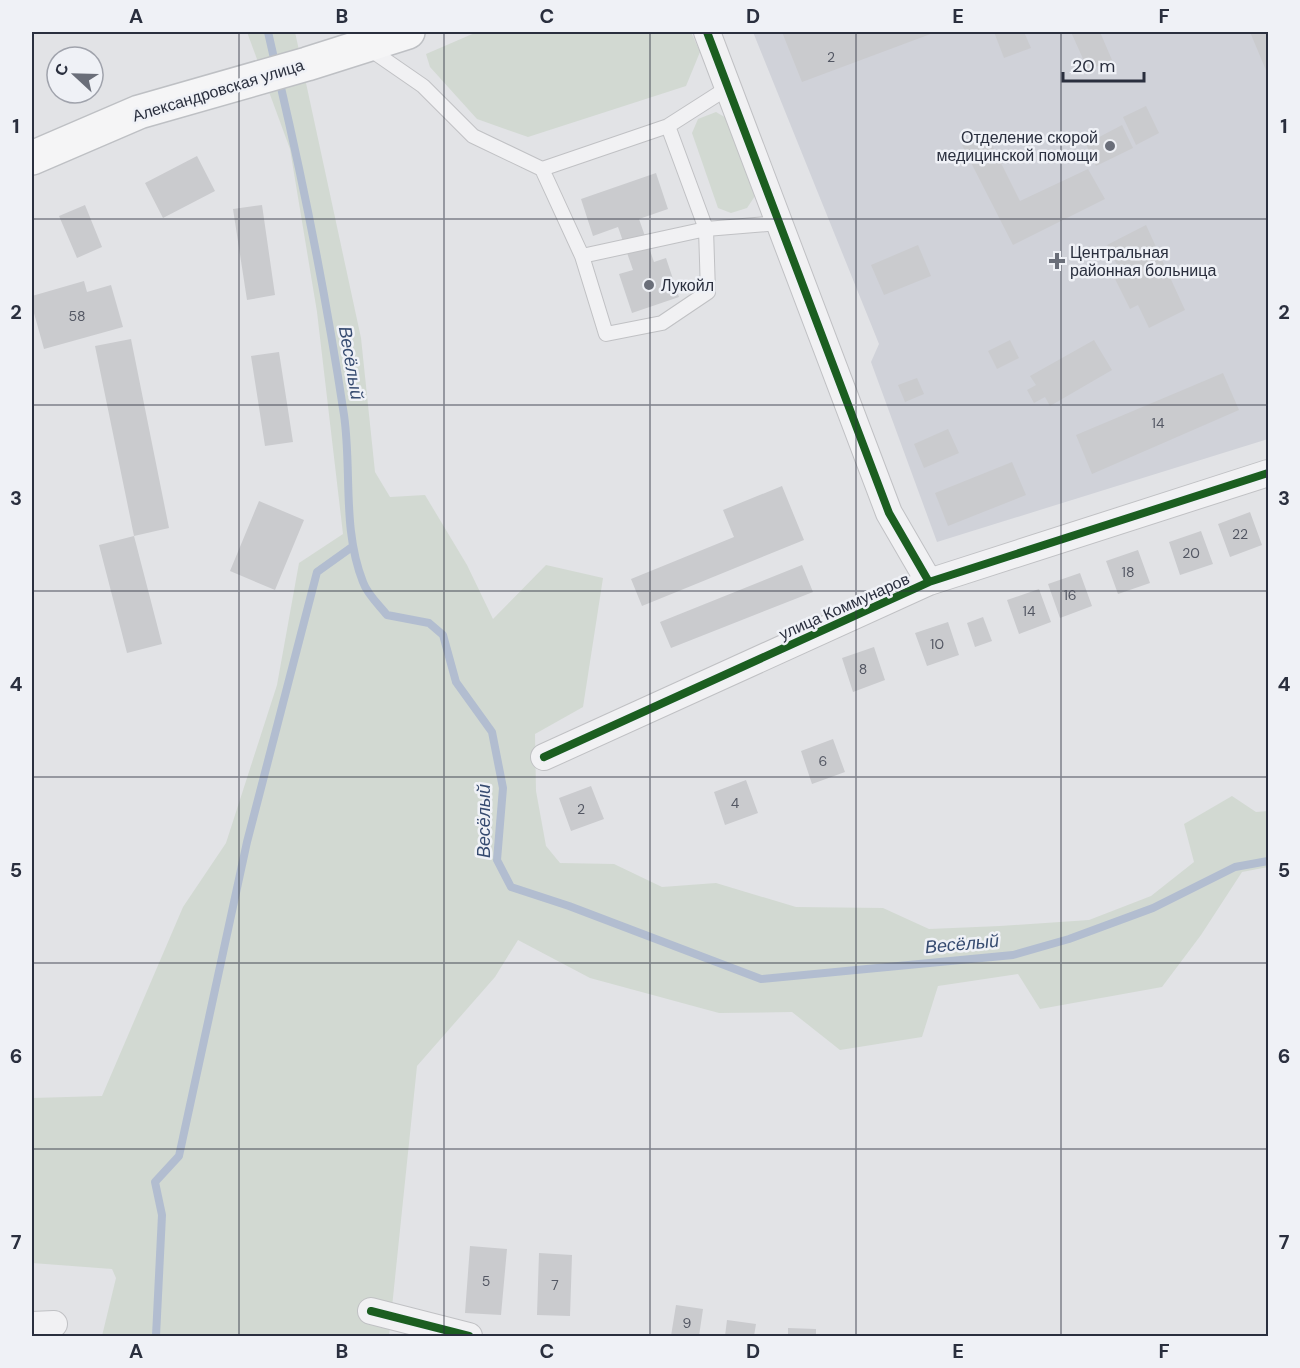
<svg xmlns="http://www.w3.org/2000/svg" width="1300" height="1368" font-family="'DM Sans',sans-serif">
<rect width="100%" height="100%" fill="#e2e3e6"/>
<path fill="#d0d2d9" d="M 753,32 L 1268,32 L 1268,439 L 937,542 L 871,362 L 879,344 Z"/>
<path fill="#d2d9d2" d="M 247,32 L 295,32 L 361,338 L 375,472 L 390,497 L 425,495 L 467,565 L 493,619 L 546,565 L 603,578 L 583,707 L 535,734 L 536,791 L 546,846 L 560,863 L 614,864 L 662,887 L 716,883 L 796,907 L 883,908 L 929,929 L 1000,926 L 1089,920 L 1151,896 L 1194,862 L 1184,824 L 1232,796 L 1256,812 L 1268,811 L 1268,867 L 1242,872 L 1201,935 L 1162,987 L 1040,1009 L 1018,974 L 938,986 L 922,1037 L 840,1050 L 792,1012 L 719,1013 L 590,978 L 518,940 L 495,977 L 417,1066 L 389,1336 L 102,1336 L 116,1278 L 112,1269 L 32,1263 L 32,1098 L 102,1096 L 183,907 L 226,843 L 277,685 L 299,563 L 343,534 L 317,312 L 290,149 Z
M 477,32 L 691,32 L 700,52 L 686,86 L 528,137 L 477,119 L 430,67 L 426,54 Z
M 716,112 L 728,119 L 755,196 L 747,208 L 731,213 L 718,208 L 692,133 L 698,119 Z"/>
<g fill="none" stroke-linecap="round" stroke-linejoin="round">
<path stroke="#b2bdd0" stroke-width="8" d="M 268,32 L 276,67
M 279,79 C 305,190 327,302 344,415 C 352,470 342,529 363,582 C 367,594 379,605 387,615 L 429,623 L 443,635 L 456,682 L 492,732 L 503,788 L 497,860 L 511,887 L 569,906 L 761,979 L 1013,955 L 1069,939 L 1153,908 L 1235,867 L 1268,861
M 156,1336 L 162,1215 L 155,1182 L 179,1156 L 247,842 L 317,572 L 352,547"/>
</g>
<path fill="#cacbce" d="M 782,32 L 936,32 L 802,82 Z
M 994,32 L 1024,32 L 1031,48 L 1004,58 Z
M 1071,32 L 1100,32 L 1112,60 L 1088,70 Z
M 1250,32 L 1268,32 L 1268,75 Z
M 1146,106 L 1159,133 L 1136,145 L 1123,117 Z
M 1122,125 L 1133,148 L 1096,166 L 1086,144 Z
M 986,133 L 1020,201 L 1088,169 L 1105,199 L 1013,245 L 962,145 Z
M 197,156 L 215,191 L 163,218 L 145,183 Z
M 656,173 L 668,209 L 639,219 L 654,262 L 666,258 L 679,297 L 632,313 L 619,274 L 633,270 L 618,227 L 593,236 L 581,199 Z
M 85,205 L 102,247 L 77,258 L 59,216 Z
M 262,205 L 275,295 L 247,300 L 233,209 Z
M 1146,225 L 1185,310 L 1149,328 L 1138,305 L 1130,309 L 1110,269 L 1117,265 L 1107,245 Z
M 918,245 L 931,276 L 884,295 L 871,265 Z
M 84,281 L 87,292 L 111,285 L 123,327 L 44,349 L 32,306 L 32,296 Z
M 131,339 L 169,528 L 134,536 L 95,346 Z
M 1010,340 L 1019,358 L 997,369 L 988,351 Z
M 1094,340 L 1112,370 L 1050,406 L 1045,397 L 1034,403 L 1027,390 L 1036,385 L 1030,376 Z
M 279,352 L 293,442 L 265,446 L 251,356 Z
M 1223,373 L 1239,410 L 1092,474 L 1076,435 Z
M 917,378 L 924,394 L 905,402 L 898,385 Z
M 948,429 L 959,453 L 924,468 L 914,444 Z
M 1012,462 L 1026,495 L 948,526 L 935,493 Z
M 782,486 L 804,540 L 642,606 L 631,579 L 734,537 L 723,510 Z
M 259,501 L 304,520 L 275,590 L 230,571 Z
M 1250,512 L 1262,545 L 1230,557 L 1218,524 Z
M 1201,531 L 1213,564 L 1180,575 L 1169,542 Z
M 134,536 L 162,644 L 127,653 L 99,545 Z
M 1138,550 L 1150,583 L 1118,594 L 1106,561 Z
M 802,565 L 813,592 L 671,648 L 660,622 Z
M 1080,573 L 1092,606 L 1060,618 L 1048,584 Z
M 1039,589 L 1051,622 L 1019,634 L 1007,600 Z
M 983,617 L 992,641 L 975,647 L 967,623 Z
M 948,622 L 959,655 L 927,666 L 915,633 Z
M 874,647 L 885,680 L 853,692 L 842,658 Z
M 833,739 L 845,772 L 812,784 L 801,751 Z
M 746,780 L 758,813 L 725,825 L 714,792 Z
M 591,786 L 604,819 L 571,831 L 559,798 Z
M 470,1246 L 507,1249 L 501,1315 L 465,1313 Z
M 539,1253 L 572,1255 L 570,1316 L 537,1315 Z
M 676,1305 L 703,1309 L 699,1336 L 671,1336 Z
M 727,1320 L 756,1324 L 754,1336 L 725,1336 Z
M 788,1328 L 816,1329 L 816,1336 L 788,1336 Z"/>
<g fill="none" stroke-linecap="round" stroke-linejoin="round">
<defs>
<path id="lane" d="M 368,48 L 423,86 L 473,136 L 542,169 L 582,256 L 606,334 L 662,323 L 708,292 L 706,229 L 668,126
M 542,169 L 668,126 L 729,87
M 582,256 L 706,229 L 779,223"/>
<path id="street" d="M 707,32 L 889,513 L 929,582
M 544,757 L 929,582 L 1268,473
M 371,1311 L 469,1336
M 32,1325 L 54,1324"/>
<path id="primary" d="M 32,158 L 139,112 L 307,64 L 408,32"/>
</defs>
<use href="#lane" stroke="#c0c1c4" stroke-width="16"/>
<use href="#street" stroke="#c0c1c4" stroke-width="28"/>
<use href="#primary" stroke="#bec0c4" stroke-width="36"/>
<use href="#lane" stroke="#f1f1f3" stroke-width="14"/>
<use href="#street" stroke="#f1f1f3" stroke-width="26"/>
<use href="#primary" stroke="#f5f5f6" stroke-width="33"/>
<defs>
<path id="cycleway" d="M 707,32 L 889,513 L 929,582
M 544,757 L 929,582 L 1268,473
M 371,1311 L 469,1336"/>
</defs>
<use href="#cycleway" stroke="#eff1f6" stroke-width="11"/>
<use href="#cycleway" stroke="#1b5e20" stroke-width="8"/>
</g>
<path fill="none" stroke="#2a2f3e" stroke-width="1.5" stroke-opacity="0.55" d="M 239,32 L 239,1336M 444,32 L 444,1336M 650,32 L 650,1336M 856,32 L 856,1336M 1061,32 L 1061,1336M 32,219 L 1268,219M 32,405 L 1268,405M 32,591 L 1268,591M 32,777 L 1268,777M 32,963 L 1268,963M 32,1149 L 1268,1149"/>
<g fill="#6a6e79" stroke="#eff1f6" stroke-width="2">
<circle cx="1110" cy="146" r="6"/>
<path d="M1054 252h6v6h6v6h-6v6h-6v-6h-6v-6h6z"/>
<circle cx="649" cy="285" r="6"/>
</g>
<g text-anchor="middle" stroke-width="5" stroke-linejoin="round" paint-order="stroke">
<g font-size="14" fill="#535763">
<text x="831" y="62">2</text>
<text x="77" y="321">58</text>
<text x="1158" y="428">14</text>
<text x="1240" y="539">22</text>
<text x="1191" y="558">20</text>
<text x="1128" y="577">18</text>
<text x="1070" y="600">16</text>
<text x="1029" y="616">14</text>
<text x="937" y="649">10</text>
<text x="863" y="674">8</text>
<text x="823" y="766">6</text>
<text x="735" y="808">4</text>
<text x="581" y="814">2</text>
<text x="486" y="1286">5</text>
<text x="555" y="1290">7</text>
<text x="687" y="1328">9</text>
</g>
<g font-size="16" fill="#2a2f3e" stroke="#eff1f6">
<text transform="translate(218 90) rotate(-17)" y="6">Александровская улица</text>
<text transform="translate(844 606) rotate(-24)" y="6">улица Коммунаров</text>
</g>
<g font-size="16" fill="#2a2f3e" stroke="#eff1f6" text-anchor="start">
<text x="1098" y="143" text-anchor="end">Отделение скорой<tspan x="1098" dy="18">медицинской помощи</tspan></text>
<text x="1070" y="258">Центральная<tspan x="1070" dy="18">районная больница</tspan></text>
<text x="661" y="291">Лукойл</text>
</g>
<g font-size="18" font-style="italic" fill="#364b70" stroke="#eff1f6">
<text transform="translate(351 363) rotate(80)" y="6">Весёлый</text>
<text transform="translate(484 821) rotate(-90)" y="6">Весёлый</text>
<text transform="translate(962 944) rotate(-5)" y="6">Весёлый</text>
</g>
</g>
<rect width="1300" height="1368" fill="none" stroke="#eff1f6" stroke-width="66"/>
<g transform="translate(75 75) rotate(292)"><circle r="28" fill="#eff1f6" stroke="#a0a3ac" stroke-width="1.5"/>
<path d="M0-4.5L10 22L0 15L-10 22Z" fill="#6a6e79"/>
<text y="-9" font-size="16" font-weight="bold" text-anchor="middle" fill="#2a2f3e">С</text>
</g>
<path d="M1063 72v9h81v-9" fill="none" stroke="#2a2f3e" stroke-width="3"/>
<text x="1072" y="72" font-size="18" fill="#2a2f3e" stroke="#eff1f6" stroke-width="4.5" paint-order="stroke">20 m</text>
<rect x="33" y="33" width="1234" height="1302" fill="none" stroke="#2a2f3e" stroke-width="2"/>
<g font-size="20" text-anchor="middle" font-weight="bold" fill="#2a2f3e">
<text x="136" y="23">A</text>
<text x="342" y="23">B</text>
<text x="547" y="23">C</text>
<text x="753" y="23">D</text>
<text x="958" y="23">E</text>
<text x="1164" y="23">F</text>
<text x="16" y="133">1</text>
<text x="1284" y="133">1</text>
<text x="16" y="319">2</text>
<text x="1284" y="319">2</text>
<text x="16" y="505">3</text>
<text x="1284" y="505">3</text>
<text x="16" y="691">4</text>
<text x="1284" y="691">4</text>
<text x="16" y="877">5</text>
<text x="1284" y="877">5</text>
<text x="16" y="1063">6</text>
<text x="1284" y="1063">6</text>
<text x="16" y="1249">7</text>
<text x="1284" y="1249">7</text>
<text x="136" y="1358">A</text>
<text x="342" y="1358">B</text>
<text x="547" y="1358">C</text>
<text x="753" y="1358">D</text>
<text x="958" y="1358">E</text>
<text x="1164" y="1358">F</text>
</g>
</svg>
